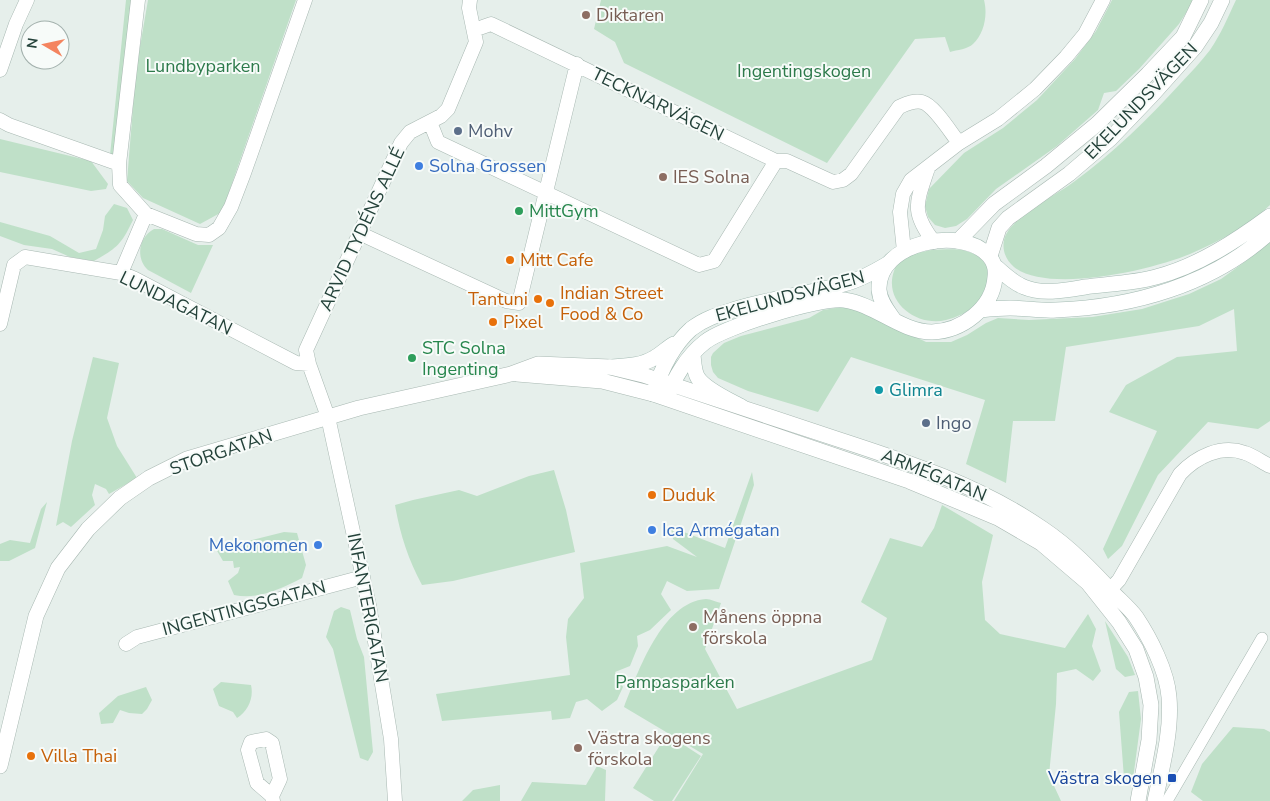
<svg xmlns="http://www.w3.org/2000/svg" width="1270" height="801" font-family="'Nunito Sans',sans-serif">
<rect width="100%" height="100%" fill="#e6efeb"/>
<path fill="#bfe0c8" d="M 126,0 L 133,0 L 117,155 L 110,155 Z
M 148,0 L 296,0 L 222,212 L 200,224 L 143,198 L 127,181 L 136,70 Z
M 601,0 L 984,0 C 988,15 984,34 973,44 C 968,49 957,50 950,52 L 945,37 L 915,39 L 827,163 L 624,63 L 615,42 L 594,29 Z
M 1112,0 L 1194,0 L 1179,24 L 1139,69 L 1116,91 L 1104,93 L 1098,110 L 1057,146 L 996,189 L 967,219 L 956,226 L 945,228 L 935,225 L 928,217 L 925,206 L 929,189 L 964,153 L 1003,128 L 1037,100 L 1075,59 L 1096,31 Z
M 1236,0 L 1270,0 L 1270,205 C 1248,226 1218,242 1190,254 C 1152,270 1048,294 1014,267 C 1006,260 1002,251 1004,240 C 1009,217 1056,196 1075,181 C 1113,153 1148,119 1180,84 C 1190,73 1201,62 1210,50 C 1221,34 1228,17 1236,0 Z
M 0,139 L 91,161 L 108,184 L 106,189 L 91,191 L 0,172 Z
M 114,204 L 127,208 L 133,220 C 121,245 117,248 94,261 L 70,257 L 52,249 L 24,245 L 0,236 L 0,222 L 50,236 L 79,253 L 96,249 L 103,230 L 105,216 Z
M 154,229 L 162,229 L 198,245 L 213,245 L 191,293 L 148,270 C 135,258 139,237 154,229 Z
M 1270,241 L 1270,421 L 1258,429 L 1208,422 L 1158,475 L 1122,546 L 1108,559 L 1103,549 L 1157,431 L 1109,412 L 1126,385 L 1177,357 L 1237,351 L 1234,309 L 1199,326 L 1066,347 L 1055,421 L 1013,421 L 1006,483 L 966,464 L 985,400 L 851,357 L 818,412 L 748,391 L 718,378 L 713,372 L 711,365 L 711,357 L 713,353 L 724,343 L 741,336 L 809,318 L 823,310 L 842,307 L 860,309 L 926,342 L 951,342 L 967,335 L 986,323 L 998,318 L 1029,320 L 1092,317 L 1142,309 L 1189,294 L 1221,279 L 1250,258 Z
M 931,250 C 943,250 955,248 966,251 C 997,260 993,288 973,307 C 966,313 955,318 946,320 C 917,327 883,302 894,271 C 896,265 900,260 906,257 C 913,253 923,252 931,250 Z
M 93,357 L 119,363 L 107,418 L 117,446 L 137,478 L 109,494 L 106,489 L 95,484 L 92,495 L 95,505 L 71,527 L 63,522 L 56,526 L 72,441 Z
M 554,470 L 566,510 L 575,552 L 453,581 L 422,585 C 408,559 400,534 395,505 L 413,500 L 459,490 L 477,496 L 529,476 Z
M 752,472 L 754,485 L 719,589 L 687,591 L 667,581 L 661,594 L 671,610 L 650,630 L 637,636 L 638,646 L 630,666 L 615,672 L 623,687 L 617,700 L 602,711 L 587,699 L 576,702 L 570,718 L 552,720 L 551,711 L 442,721 L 436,694 L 570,675 L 566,637 L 568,619 L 584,598 L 580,563 L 667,546 L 697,557 L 673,539 L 671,527 L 725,548 Z
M 47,502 L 35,548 L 9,561 L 0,561 L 0,544 L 10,540 L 30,543 L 41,509 Z
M 942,505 L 993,535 L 982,582 L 985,620 L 1000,634 L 1065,648 L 1088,614 L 1096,629 L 1092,646 L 1101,671 L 1093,681 L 1076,669 L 1057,673 L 1056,704 L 1049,775 L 1061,801 L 674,801 L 703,754 L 624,707 C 638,672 662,602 706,599 C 711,599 716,602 721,603 L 705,649 L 737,709 L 872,660 L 887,618 L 861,602 L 890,538 L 922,547 L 934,528 Z
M 284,532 L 297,533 L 306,565 L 302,578 C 281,589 258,600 234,595 L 228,581 L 238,573 L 240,567 L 234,568 L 233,561 L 223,561 L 216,549 Z
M 341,607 L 350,610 L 357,639 L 364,657 L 373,752 L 368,761 L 360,758 L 333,649 L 326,637 L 334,611 Z
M 1105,621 L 1128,657 L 1135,675 L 1125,677 L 1116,669 Z
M 221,682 L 251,685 C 254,698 248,711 237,718 L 233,712 L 219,706 L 213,689 Z
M 146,687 L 152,700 L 147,709 L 142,714 L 129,713 L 120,710 L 113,723 L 101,724 L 99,713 L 118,696 Z
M 1138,691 L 1141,719 L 1133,779 L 1124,778 L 1119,712 L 1129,692 Z
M 1233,727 L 1264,729 L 1270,732 L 1270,801 L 1203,801 L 1191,792 L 1202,764 Z
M 667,734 L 701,756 L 672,801 L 654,801 L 633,788 Z
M 597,766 L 606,770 L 605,801 L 521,801 L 532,782 L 586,785 Z
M 500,785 L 500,801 L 462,801 L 473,790 Z"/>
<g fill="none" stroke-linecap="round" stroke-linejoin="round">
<defs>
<path id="pedestrian" d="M 1167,801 L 1262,638"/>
<path id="minor" d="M 138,0 L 119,164 L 120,185 L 146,214
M 474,30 L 491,24 L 776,161 L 787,161 L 833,182 L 843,180 L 851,174 L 899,107 C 906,104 914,100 922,102 C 934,105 951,133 959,143
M 0,70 L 16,24 L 27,0
M 0,120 L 9,125 L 119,164
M 430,122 L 438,142 L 699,265 L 714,261 L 776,161
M 928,168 C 917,202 910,211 934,242
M 359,233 L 506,301 L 519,303 L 577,64
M 904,251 L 900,212 L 903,194 L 911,180 L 959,143 L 998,119 L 1035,89 L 1066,57 L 1085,34 L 1103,0
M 121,273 L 146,214 L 196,234 L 209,235 L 219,228 L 231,207 L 244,173 L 305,0
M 0,324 L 14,265 L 25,257 L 121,273 L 135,279 L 296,363 L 309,364
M 1103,597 L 1119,580 L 1180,474 C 1196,457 1221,444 1245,453 C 1254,456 1262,462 1270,466
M 126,644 L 137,637 L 363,577
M 272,796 L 280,779 L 272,743 L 266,739 L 251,742 L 248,750 L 257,783 L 272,796 L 273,801
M 395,801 L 391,739 L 369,605 L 328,417 L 309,364 L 306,350 L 401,143 L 410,132 L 441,116 L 448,109 L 476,42 L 469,8 L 470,0"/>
<path id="tertiary" d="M 958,241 L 994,204 L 1046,166 L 1097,124 L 1148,74 L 1183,37 L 1201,0
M 990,256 L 999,228 L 1008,218 L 1069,174 L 1110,139 L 1153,94 L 1195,47 L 1211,23 L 1222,0
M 517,374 L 602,381 L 653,394 L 909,481 L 998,518 L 1041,543 L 1088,583 L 1119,622 L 1136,649 L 1146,677 L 1151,705 L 1149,740 L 1138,801
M 0,766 L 36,616 L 58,568 L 88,529 L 120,498 L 149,478 L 187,459 L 359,408 L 511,374 L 538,364 L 610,367 L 643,375 C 708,397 772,417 837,439 C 908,462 981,486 1043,529 C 1070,547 1093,571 1115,595 C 1122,602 1130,609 1136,617 C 1150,638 1167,671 1169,697 C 1172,731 1162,767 1155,801"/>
<path id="secondary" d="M 994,265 C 1003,273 1013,283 1024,287 C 1042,295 1067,290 1085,287 C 1108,284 1134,283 1156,277 C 1198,266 1236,241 1270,216
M 980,310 C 990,309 1000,308 1010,308 C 1026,308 1041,311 1056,310 C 1133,307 1212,285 1270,232
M 693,355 C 694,363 694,372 698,378 C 706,390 729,400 742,407
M 610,367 C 625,366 641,366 654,358 C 661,354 667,348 674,344
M 653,394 C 661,370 672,346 691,329 C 705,318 720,314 736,309 C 772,298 808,294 844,284 C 860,280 874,272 889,263
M 667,398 C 674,378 687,356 705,342 C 724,327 820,297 844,300 C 875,304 901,332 932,332 C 962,331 993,308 995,277 C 996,270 994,262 989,256 C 962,225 877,242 879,290 C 880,302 888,311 894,320"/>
</defs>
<use href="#pedestrian" stroke="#a8b8b2" stroke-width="12"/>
<use href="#minor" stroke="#a8b8b2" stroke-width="15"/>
<use href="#tertiary" stroke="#a8b8b2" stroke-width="16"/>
<use href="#secondary" stroke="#a4bbb3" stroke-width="16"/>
<use href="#pedestrian" stroke="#fff" stroke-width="11"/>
<use href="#minor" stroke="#fff" stroke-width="14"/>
<use href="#tertiary" stroke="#fff" stroke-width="15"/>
<use href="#secondary" stroke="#fff" stroke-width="15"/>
</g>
<g fill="#8d6e63" stroke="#f7fbf9" stroke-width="2">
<circle cx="586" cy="15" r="5"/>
<circle cx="663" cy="177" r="5"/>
<circle cx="693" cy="627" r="5"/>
<circle cx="578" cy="748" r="5"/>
</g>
<g fill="#5c6f8a" stroke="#f7fbf9" stroke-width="2">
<circle cx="458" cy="131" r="5"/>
<circle cx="926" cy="423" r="5"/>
</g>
<g fill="#3f7fe0" stroke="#f7fbf9" stroke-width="2">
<circle cx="419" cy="166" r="5"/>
<circle cx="652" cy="530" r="5"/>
<circle cx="318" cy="545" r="5"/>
</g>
<g fill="#2e9e5b" stroke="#f7fbf9" stroke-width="2">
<circle cx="519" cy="211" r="5"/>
<circle cx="412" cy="358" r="5"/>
</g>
<g fill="#e8710a" stroke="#f7fbf9" stroke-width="2">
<circle cx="510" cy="260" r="5"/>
<circle cx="538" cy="299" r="5"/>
<circle cx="550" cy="303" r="5"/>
<circle cx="493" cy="322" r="5"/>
<circle cx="652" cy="495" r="5"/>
<circle cx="31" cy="756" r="5"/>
</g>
<circle fill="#0f9aa8" stroke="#f7fbf9" stroke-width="2" cx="879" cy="390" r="5"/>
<rect fill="#1a4fb4" stroke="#f7fbf9" stroke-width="2" x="1167" y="773" width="10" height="10" rx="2.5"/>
<g text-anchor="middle" stroke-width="4" stroke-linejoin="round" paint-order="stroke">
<g font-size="18" fill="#785e54" stroke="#f7fbf9" text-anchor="start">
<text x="596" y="21">Diktaren</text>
<text x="673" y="183">IES Solna</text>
<text x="703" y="623">Månens öppna<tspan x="703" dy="21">förskola</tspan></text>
<text x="588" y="744">Västra skogens<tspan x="588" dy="21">förskola</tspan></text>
</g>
<g font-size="18" fill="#2d7a4b" stroke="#f7fbf9">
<text x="203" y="72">Lundbyparken</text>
<text x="804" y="77">Ingentingskogen</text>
<text x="675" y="688">Pampasparken</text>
</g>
<g font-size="18" fill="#24423a" stroke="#f7fbf9">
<text transform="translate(1141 101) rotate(-46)" y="6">EKELUNDSVÄGEN</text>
<text transform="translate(658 104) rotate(26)" y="6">TECKNARVÄGEN</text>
<text transform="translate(362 229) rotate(-65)" y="6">ARVID TYDÉNS ALLÉ</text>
<text transform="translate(790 296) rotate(-15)" y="6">EKELUNDSVÄGEN</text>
<text transform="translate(176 303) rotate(26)" y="6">LUNDAGATAN</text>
<text transform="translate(221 452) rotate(-19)" y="6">STORGATAN</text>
<text transform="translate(934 475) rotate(22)" y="6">ARMÉGATAN</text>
<text transform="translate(244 608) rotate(-15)" y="6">INGENTINGSGATAN</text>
<text transform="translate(368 608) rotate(79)" y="6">INFANTERIGATAN</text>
</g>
<g font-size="18" fill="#4e5e75" stroke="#f7fbf9" text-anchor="start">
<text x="468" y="137">Mohv</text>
<text x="936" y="429">Ingo</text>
</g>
<g font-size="18" fill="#366cbe" stroke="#f7fbf9" text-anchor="start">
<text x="429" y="172">Solna Grossen</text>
<text x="662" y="536">Ica Armégatan</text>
<text x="308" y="551" text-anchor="end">Mekonomen</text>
</g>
<g font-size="18" fill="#27864d" stroke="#f7fbf9" text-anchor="start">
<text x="529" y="217">MittGym</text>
<text x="422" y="354">STC Solna<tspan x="422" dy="21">Ingenting</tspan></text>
</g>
<g font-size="18" fill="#c56008" stroke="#f7fbf9" text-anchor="start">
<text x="520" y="266">Mitt Cafe</text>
<text x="560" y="299">Indian Street<tspan x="560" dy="21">Food &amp; Co</tspan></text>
<text x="528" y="305" text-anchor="end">Tantuni</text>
<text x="503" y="328">Pixel</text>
<text x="662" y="501">Duduk</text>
<text x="41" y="762">Villa Thai</text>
</g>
<g font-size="18" fill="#0d838f" stroke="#f7fbf9" text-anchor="start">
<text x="889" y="396">Glimra</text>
</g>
<g font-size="18" fill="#164399" stroke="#f7fbf9" text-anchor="end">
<text x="1162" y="784">Västra skogen</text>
</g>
</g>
<g transform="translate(45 45) rotate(279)"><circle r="24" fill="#f7fbf9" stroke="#a3b1ad"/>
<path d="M0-4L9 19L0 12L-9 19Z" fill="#f4845f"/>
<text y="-8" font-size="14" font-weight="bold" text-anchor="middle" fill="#24423a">N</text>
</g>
</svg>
